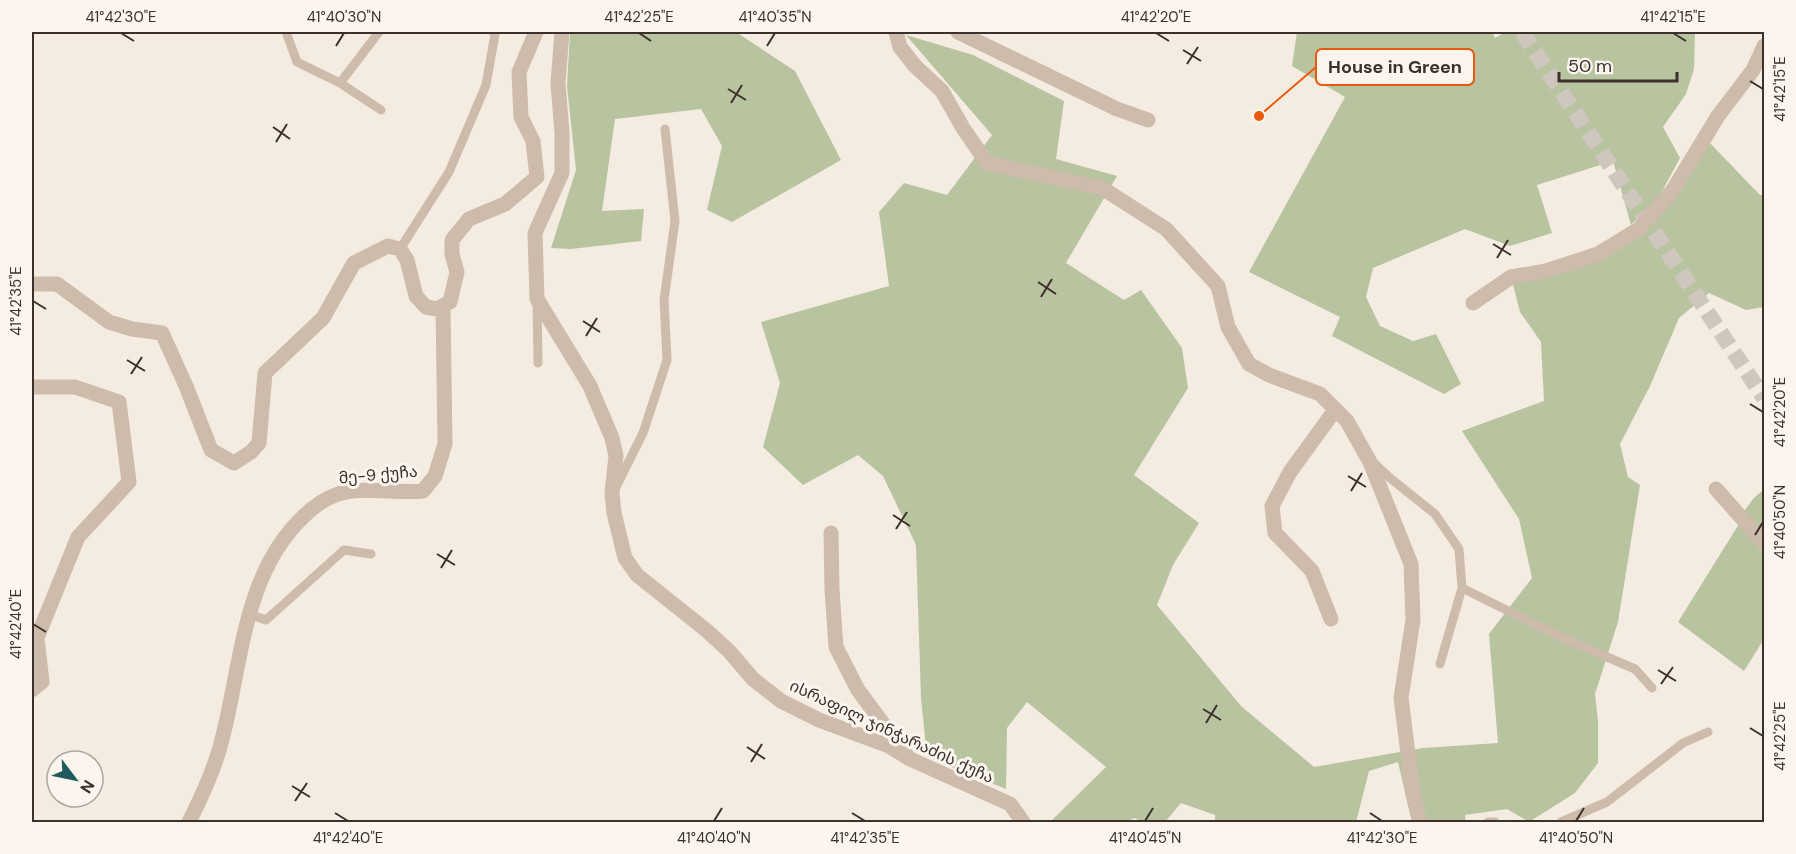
<svg xmlns="http://www.w3.org/2000/svg" width="1796" height="854" font-family="'DM Sans','Noto Sans Georgian',sans-serif">
<rect width="100%" height="100%" fill="#f4ebe1"/>
<path fill="#b8c4a0" d="M 570,32 L 736,32 L 795,71 L 841,160 L 732,222 L 707,210 L 722,146 L 701,109 L 615,119 L 602,211 L 644,209 L 641,241 L 571,249 L 551,248 L 576,170 L 567,86 Z
M 1297,32 L 1492,32 L 1495,38 L 1505,32 L 1695,32 L 1694,69 L 1686,94 L 1663,127 L 1680,158 L 1659,197 L 1631,225 L 1613,161 L 1537,185 L 1552,233 L 1510,246 L 1465,229 L 1373,268 L 1366,297 L 1380,326 L 1413,341 L 1436,334 L 1461,384 L 1444,394 L 1332,336 L 1340,317 L 1249,272 L 1345,97 L 1292,66 Z
M 906,35 L 973,55 L 1064,101 L 1056,159 L 1117,176 L 1066,263 L 1124,300 L 1141,290 L 1182,348 L 1188,388 L 1134,475 L 1199,523 L 1173,565 L 1157,605 L 1241,706 L 1314,767 L 1423,748 L 1498,743 L 1489,634 L 1532,578 L 1519,519 L 1462,431 L 1544,401 L 1541,342 L 1520,312 L 1511,277 L 1546,271 L 1639,229 L 1705,138 L 1760,195 L 1764,195 L 1764,307 L 1746,310 L 1709,293 L 1679,318 L 1650,386 L 1620,444 L 1628,477 L 1640,485 L 1618,622 L 1595,694 L 1598,721 L 1598,763 L 1575,793 L 1529,822 L 1507,809 L 1465,815 L 1466,822 L 1412,822 L 1398,762 L 1369,771 L 1356,822 L 1215,822 L 1215,815 L 1181,803 L 1165,822 L 1142,822 L 1135,818 L 1124,822 L 1050,822 L 1106,767 L 1027,702 L 1007,728 L 1006,789 L 927,757 L 921,698 L 916,545 L 883,476 L 858,455 L 803,485 L 763,447 L 780,383 L 761,322 L 889,286 L 879,212 L 904,183 L 947,195 L 992,135 Z
M 1764,489 L 1764,543 L 1740,517 L 1753,499 Z
M 1739,524 L 1764,548 L 1764,639 L 1744,671 L 1678,622 Z"/>
<g fill="none" stroke-linecap="round" stroke-linejoin="round">
<path stroke="#cfc6bd" stroke-width="16" stroke-dasharray="16 8" stroke-linecap="butt" d="M 1522,32 L 1764,398"/>
<path stroke="#cdbbac" stroke-width="9" d="M 286,32 L 297,62 L 340,83
M 379,32 L 340,83 L 381,110
M 400,249 L 449,172 L 486,85 L 495,34 L 493,32
M 537,302 L 538,363
M 1373,462 L 1390,478 L 1435,514 L 1459,549 L 1462,588 L 1440,664
M 616,487 L 643,433 L 667,360 L 664,300 L 675,221 L 665,129
M 1462,588 L 1563,638 L 1635,669 L 1652,688
M 249,614 L 266,620 L 344,550 L 371,554
M 1488,822 L 1495,822
M 1561,822 L 1607,802 L 1683,743 L 1708,732"/>
<path stroke="#cdbbac" stroke-width="15" d="M 896,32 L 900,47 L 915,66 L 942,91 L 963,128 L 987,163 L 1102,188 L 1166,229 L 1218,286 L 1228,327 L 1249,364 L 1269,375 L 1320,394 L 1347,421 L 1370,462 L 1411,564 L 1413,620 L 1401,698 L 1413,794 L 1420,822
M 958,32 L 1117,109 L 1148,120
M 32,284 L 57,284 L 109,322 L 132,329 L 162,333 L 186,386 L 211,450 L 234,463 L 251,452 L 259,443 L 265,373 L 323,318 L 354,263 L 388,246 L 400,249 L 407,260 L 416,296 L 426,307 L 437,309 L 450,302 L 457,272 L 452,254 L 452,240 L 469,219 L 505,204 L 537,177 L 533,141 L 521,117 L 519,72 L 536,32
M 1473,303 L 1511,277 L 1546,271 L 1598,254 L 1639,229 L 1673,190 L 1718,116 L 1753,70 L 1764,46
M 32,387 L 75,387 L 119,402 L 129,482 L 78,537 L 37,638 L 42,682 L 32,690
M 1716,489 L 1764,543
M 831,533 L 832,589 L 836,647 L 858,690 L 908,757
M 1331,619 L 1312,571 L 1275,533 L 1272,506 L 1290,472 L 1335,410
M 189,822 C 201,798 213,773 220,747 C 242,669 241,575 304,516 C 314,506 324,499 338,494 C 361,486 397,494 423,491 L 435,476 L 445,444 L 443,306"/>
<path stroke="#cdbbac" stroke-width="15" d="M 562,32 L 558,83 L 562,133 L 562,173 L 535,233 L 537,299 L 590,386 L 612,438 L 616,456 L 612,493 L 614,513 L 625,558 L 637,575 L 706,630 L 729,651 L 753,679 L 781,701 L 819,720 L 889,746 L 910,759 L 1010,804 L 1023,822"/>
</g>
<path fill="none" stroke="#3b302b" stroke-width="2" d="M 121,33 L 134,41M 639,33 L 651,41M 1156,33 L 1169,41M 1673,33 L 1686,41M 336,46 L 344,33M 767,46 L 775,33M 1183,50 L 1201,61M 1187,64 L 1198,47M 1750,81 L 1763,89M 728,89 L 746,100M 731,103 L 742,85M 273,127 L 290,139M 276,142 L 287,124M 1493,244 L 1511,255M 1497,258 L 1508,240M 1038,282 L 1056,294M 1041,297 L 1052,279M 33,301 L 46,309M 583,321 L 600,332M 586,336 L 597,318M 127,360 L 145,371M 131,374 L 142,357M 1750,404 L 1763,412M 1348,476 L 1366,487M 1351,491 L 1362,473M 893,515 L 910,526M 896,529 L 907,512M 1755,535 L 1763,522M 437,554 L 455,565M 441,568 L 452,550M 33,624 L 46,632M 1658,670 L 1676,681M 1661,684 L 1673,667M 1203,709 L 1221,720M 1206,723 L 1217,705M 1750,728 L 1763,736M 747,747 L 765,759M 751,762 L 762,744M 292,786 L 310,797M 295,801 L 307,783M 335,813 L 348,821M 852,813 L 865,821M 1370,813 L 1382,821M 714,821 L 722,808M 1145,821 L 1153,808M 1576,821 L 1584,808"/>
<g text-anchor="middle" stroke-width="6" stroke-linejoin="round" paint-order="stroke">
<g font-size="16" fill="#3b302b" stroke="#fbf5ee">
<text transform="translate(378 474) rotate(-5)" y="6">მე-9 ქუჩა</text>
<text transform="translate(892 731) rotate(25)" y="6">ისრაფილ ჯინჭარაძის ქუჩა</text>
</g>
</g>
<path fill="none" stroke="#e8590c" stroke-width="2" d="M1259 116L1316 67"/>
<circle fill="#e8590c" stroke="#fbf5ee" stroke-width="2" cx="1259" cy="116" r="6"/>
<rect fill="#fbf5ee" stroke="#e8590c" stroke-width="2" x="1316" y="49" width="158" height="36" rx="6"/>
<g font-size="18" text-anchor="middle" font-weight="bold" fill="#3b302b">
<text x="1395" y="73">House in Green</text>
</g>
<rect width="1796" height="854" fill="none" stroke="#fbf5ee" stroke-width="66"/>
<g transform="translate(75 779) rotate(122)"><circle r="28" fill="#fbf5ee" stroke="#aea6a0" stroke-width="1.5"/>
<path d="M0-4.5L10 22L0 15L-10 22Z" fill="#1f5a5e"/>
<text y="-9" font-size="16" font-weight="bold" text-anchor="middle" fill="#3b302b">N</text>
</g>
<path d="M1559 72v9h118v-9" fill="none" stroke="#3b302b" stroke-width="3"/>
<text x="1568" y="72" font-size="18" fill="#3b302b" stroke="#fbf5ee" stroke-width="4.5" paint-order="stroke">50 m</text>
<rect x="33" y="33" width="1730" height="788" fill="none" stroke="#3b302b" stroke-width="2"/>
<g font-size="15" text-anchor="middle" fill="#3b302b">
<text x="121" y="22">41°42'30"E</text>
<text x="344" y="22">41°40'30"N</text>
<text x="639" y="22">41°42'25"E</text>
<text x="775" y="22">41°40'35"N</text>
<text x="1156" y="22">41°42'20"E</text>
<text x="1673" y="22">41°42'15"E</text>
<text transform="translate(1780 89) rotate(-90)" y="5">41°42'15"E</text>
<text transform="translate(16 301) rotate(-90)" y="5">41°42'35"E</text>
<text transform="translate(1780 412) rotate(-90)" y="5">41°42'20"E</text>
<text transform="translate(1780 522) rotate(-90)" y="5">41°40'50"N</text>
<text transform="translate(16 624) rotate(-90)" y="5">41°42'40"E</text>
<text transform="translate(1780 736) rotate(-90)" y="5">41°42'25"E</text>
<text x="348" y="843">41°42'40"E</text>
<text x="714" y="843">41°40'40"N</text>
<text x="865" y="843">41°42'35"E</text>
<text x="1145" y="843">41°40'45"N</text>
<text x="1382" y="843">41°42'30"E</text>
<text x="1576" y="843">41°40'50"N</text>
</g>
</svg>
